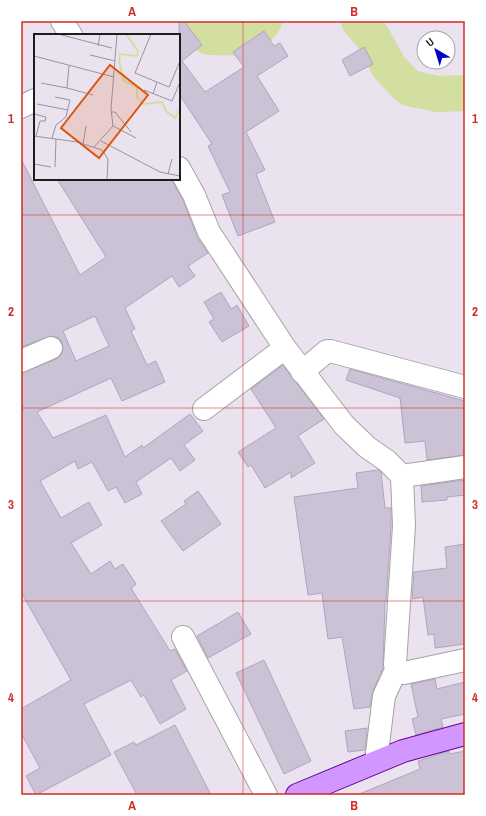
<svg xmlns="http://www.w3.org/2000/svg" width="486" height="816" font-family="'Archivo Narrow',sans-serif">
<rect width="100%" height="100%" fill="#ebe2ef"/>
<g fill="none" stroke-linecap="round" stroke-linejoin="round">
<path stroke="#d2dfa0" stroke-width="36" d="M 196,21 L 209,37 L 249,38 L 264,21
M 359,21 L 372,36 L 389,67 L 409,88 L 438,94 L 465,93"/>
</g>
<path fill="#cbc2d6" stroke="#b0a4c1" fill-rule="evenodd" d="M 179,21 L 184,21 L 202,45 L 182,61 L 205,92 L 244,67 L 233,52 L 264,31 L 274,46 L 280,43 L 288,56 L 257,76 L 279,111 L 246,132 L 265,170 L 256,174 L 275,222 L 238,236 L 222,195 L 230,192 L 208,146 L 212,144 L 179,94 Z
M 364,47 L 373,64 L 350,76 L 342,60 Z
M 21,159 L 80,275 L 106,257 L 57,179 L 171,179 L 183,200 L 197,237 L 208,253 L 188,266 L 195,276 L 179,287 L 172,276 L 125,308 L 135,329 L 131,331 L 147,365 L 156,361 L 165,382 L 122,401 L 111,378 L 37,412 L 53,438 L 106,415 L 125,457 L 142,445 L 143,448 L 190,414 L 203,431 L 184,445 L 195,460 L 180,471 L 171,458 L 136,482 L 142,494 L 125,503 L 116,487 L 108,491 L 92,462 L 78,469 L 75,461 L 40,481 L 61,518 L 89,502 L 102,525 L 71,543 L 91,574 L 110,561 L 115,569 L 123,564 L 136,584 L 131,588 L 170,651 L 175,649 L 187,671 L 171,680 L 186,709 L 160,724 L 144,695 L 141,697 L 131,680 L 84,704 L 111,755 L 36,795 L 26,776 L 40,768 L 21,733 L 21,709 L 71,680 L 21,592 L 21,373 L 56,359 L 61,355 L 63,349 L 62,343 L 59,338 L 52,336 L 21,347 ZM 95,316 L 109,346 L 76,361 L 63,331 Z
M 221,292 L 231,309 L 237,305 L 249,326 L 222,342 L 209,322 L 214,319 L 204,302 Z
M 283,365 L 324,419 L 298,436 L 315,463 L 291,478 L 291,472 L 265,488 L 251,465 L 248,467 L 238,452 L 276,428 L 251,389 Z
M 350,369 L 465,401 L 465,455 L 427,460 L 425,441 L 405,443 L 400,398 L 346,380 Z
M 378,470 L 381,472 L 385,508 L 391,508 L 391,526 L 386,602 L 385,602 L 383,668 L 373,691 L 370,707 L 354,709 L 342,637 L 328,639 L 322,593 L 308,595 L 294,497 L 358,488 L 356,473 Z
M 465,480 L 465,495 L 447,497 L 447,500 L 422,502 L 421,486 Z
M 198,491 L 221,524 L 183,551 L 161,521 L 186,504 L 184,501 Z
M 465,544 L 465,644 L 435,648 L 434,634 L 428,635 L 423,597 L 412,599 L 414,572 L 447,568 L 445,547 Z
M 238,612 L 251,634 L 208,658 L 197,636 Z
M 264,660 L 311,761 L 284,774 L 236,673 Z
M 435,679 L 437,689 L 465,682 L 465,714 L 441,719 L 443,727 L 416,735 L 412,719 L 418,717 L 411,684 Z
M 175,725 L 211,795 L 137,795 L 114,752 L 134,742 L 136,745 Z
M 367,728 L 365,750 L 348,752 L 345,731 Z
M 449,751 L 450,754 L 465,751 L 465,795 L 357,795 L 420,769 L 418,761 Z"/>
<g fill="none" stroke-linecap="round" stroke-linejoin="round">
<defs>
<path id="minor" d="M 62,21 L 71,35
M 21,107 L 35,100
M 179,168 L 194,195 L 209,232 L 285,348 L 344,425 L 367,447 L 387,461 L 402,476 L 404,526 L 395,664 L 396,670 L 384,696 L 376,761
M 21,361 L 51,348
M 302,372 L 327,351 L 330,351 L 465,387
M 204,409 L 285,348
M 402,476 L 465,467
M 183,637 L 266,795
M 396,670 L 404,673 L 465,660"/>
<path id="major" d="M 297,795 L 403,751 L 465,734"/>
</defs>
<use href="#minor" stroke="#a4a4a4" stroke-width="24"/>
<use href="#major" stroke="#620096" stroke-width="24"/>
<use href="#minor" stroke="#fff" stroke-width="22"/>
<use href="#major" stroke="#d197ff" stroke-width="22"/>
</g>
<path fill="none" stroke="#d62828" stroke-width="1" stroke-opacity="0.55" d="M 243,21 L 243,795M 21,215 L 465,215M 21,408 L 465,408M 21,601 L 465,601"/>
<g transform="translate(34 34)">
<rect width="146" height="146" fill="#ebe2ef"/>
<path fill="none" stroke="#d2dfa0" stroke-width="2" d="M 92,0 L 104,17 L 103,22 L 86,20 L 85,27 L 90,47 L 103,53 L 103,63 L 109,70 L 128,68 L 132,77 L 141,84 L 146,75"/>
<path fill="none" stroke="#99939b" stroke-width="1" d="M 24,0 L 78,14M 117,0 L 101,39 L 135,53 L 146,27M 64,12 L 66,0M 56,21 L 81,27M 0,22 L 80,43M 7,49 L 33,54 L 35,32M 33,54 L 59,61M 110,56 L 138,67 L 146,48M 119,60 L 123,48M 3,70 L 34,76M 77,78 L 81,78 L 97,98M 0,80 L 12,83 L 11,87 L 6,87 L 2,102M 79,92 L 102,104M 0,102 L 43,108 L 68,116 L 74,125 L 73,146M 18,104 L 22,91 L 32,83 L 36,66 L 21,63M 67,107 L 126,138 L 146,142M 49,110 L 52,92M 60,113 L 79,92 L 77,75 L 83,0M 0,130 L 17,133M 21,133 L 22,105M 134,140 L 138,125"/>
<path fill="#de560d" fill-opacity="0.15" stroke="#de560d" stroke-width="2" d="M 76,31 L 114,61 L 65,124 L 27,94 Z"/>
<rect width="146" height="146" fill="none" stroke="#1d1d1d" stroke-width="2"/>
</g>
<rect width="486" height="816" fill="none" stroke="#ffffff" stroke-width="44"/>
<g transform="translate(436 50) rotate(322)"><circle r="19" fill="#ffffff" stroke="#a5a5a5"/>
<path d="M0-3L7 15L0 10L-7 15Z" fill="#0003ca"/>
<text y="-6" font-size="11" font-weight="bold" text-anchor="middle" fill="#1d1d1d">U</text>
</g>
<rect x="22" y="22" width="442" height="772" fill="none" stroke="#d62828" stroke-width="1.5"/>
<g font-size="13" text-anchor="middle" font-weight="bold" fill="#d62828">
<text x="132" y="16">A</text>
<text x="354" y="16">B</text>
<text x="11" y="123">1</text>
<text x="475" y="123">1</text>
<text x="11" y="316">2</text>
<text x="475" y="316">2</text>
<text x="11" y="509">3</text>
<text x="475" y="509">3</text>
<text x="11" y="702">4</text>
<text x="475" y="702">4</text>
<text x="132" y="810">A</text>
<text x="354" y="810">B</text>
</g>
</svg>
